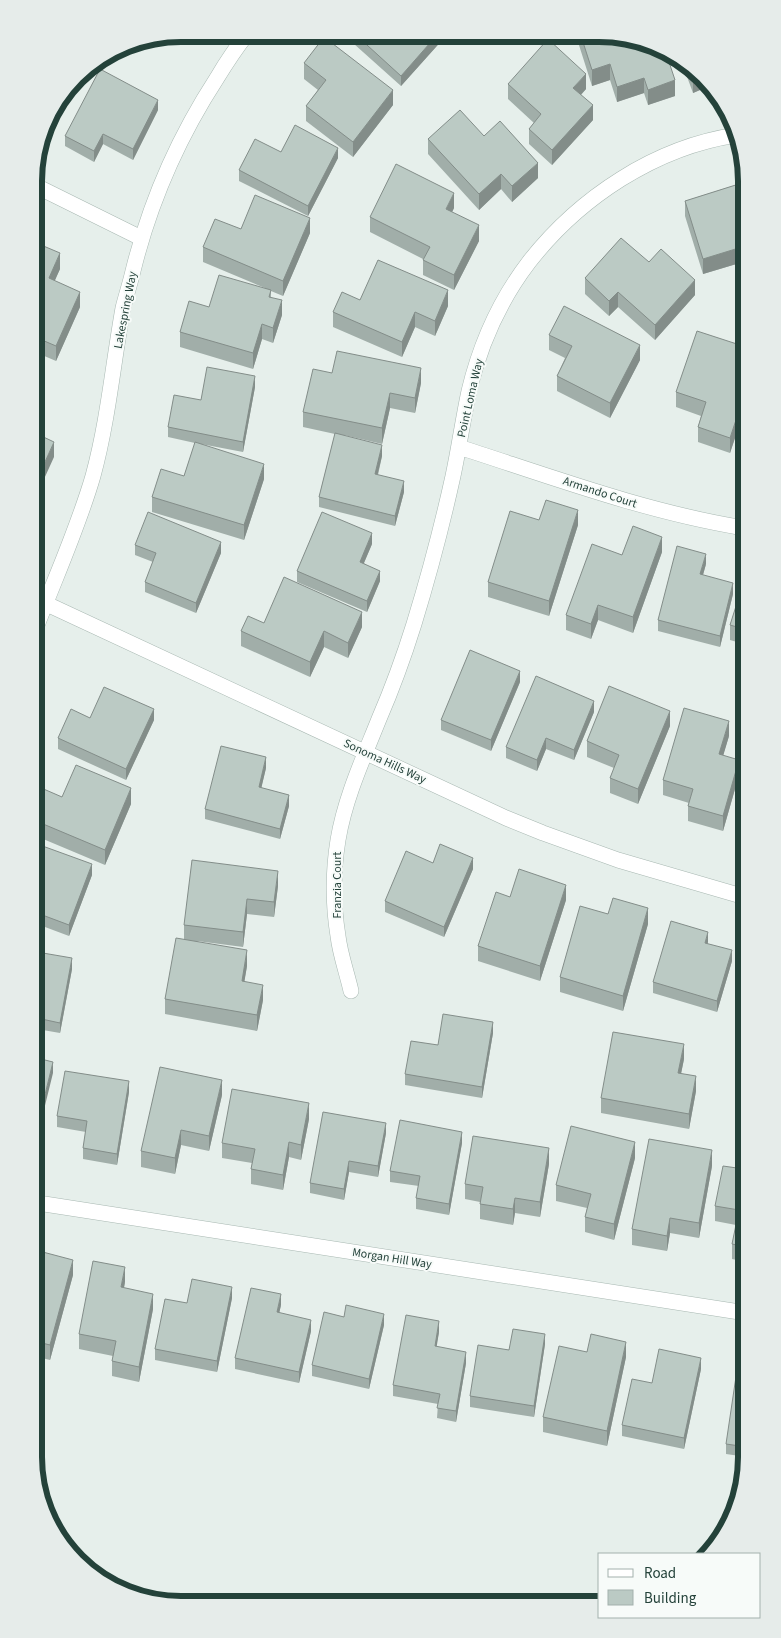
<svg xmlns="http://www.w3.org/2000/svg" width="781" height="1638" font-family="'Source Sans 3',sans-serif">
<rect width="100%" height="100%" fill="#e6efeb"/>
<g fill="none" stroke-linecap="round" stroke-linejoin="round">
<defs>
<path id="minor" d="M 34,185 L 141,238
M 459,447 C 552,477 646,512 744,528
M 36,599 L 506,818 L 543,833 L 618,860 L 745,897
M 36,628 C 55,578 78,528 93,476 C 108,421 113,364 123,308 C 126,296 130,284 133,271 C 150,202 178,138 217,78 C 226,63 236,48 247,34
M 351,991 C 347,973 340,954 338,936 C 333,905 333,871 338,840 C 345,798 363,759 379,719 C 392,689 404,656 414,624 C 429,575 442,526 453,476 C 459,448 463,419 469,391 C 480,345 500,300 529,262 C 579,198 655,147 737,135
M 38,1203 L 746,1313"/>
</defs>
<use href="#minor" stroke="#a8b8b2" stroke-width="16"/>
<use href="#minor" stroke="#fff" stroke-width="15"/>
</g>
<path fill="#a1aea9" d="M 344,35 L 444,35 L 444,38 L 401,86 Z
M 578,36 L 628,37 L 653,52 L 675,96 L 648,105 L 644,93 L 617,102 L 610,80 L 592,86 L 578,42 Z
M 304,63 L 393,105 L 353,157 L 306,121 L 306,106 L 318,90 L 304,79 Z
M 682,63 L 697,71 L 707,87 L 693,93 Z
M 508,84 L 586,89 L 581,95 L 593,120 L 552,165 L 529,144 L 529,129 L 534,123 L 508,99 Z
M 158,110 L 133,160 L 103,144 L 94,162 L 65,146 L 65,136 Z
M 484,136 L 538,178 L 512,202 L 501,189 L 479,210 L 428,154 L 428,139 Z
M 281,152 L 338,158 L 308,216 L 239,181 L 239,170 Z
M 742,183 L 743,262 L 703,274 L 685,216 L 685,201 Z
M 454,208 L 452,212 L 479,241 L 454,290 L 423,275 L 423,259 L 370,232 L 370,217 Z
M 241,229 L 310,233 L 283,296 L 271,291 L 271,297 L 282,315 L 273,343 L 262,339 L 253,369 L 180,347 L 180,332 L 265,288 L 203,262 L 203,247 Z
M 34,242 L 60,269 L 54,281 L 80,307 L 56,361 L 35,352 Z
M 585,278 L 695,295 L 655,340 L 618,307 L 609,316 L 585,294 Z
M 360,300 L 448,306 L 435,336 L 415,327 L 402,357 L 333,327 L 333,312 Z
M 549,335 L 640,360 L 610,418 L 557,391 L 557,376 L 565,358 L 549,350 Z
M 743,346 L 743,414 L 730,453 L 698,442 L 698,427 L 701,416 L 676,407 L 676,392 Z
M 332,373 L 421,383 L 415,413 L 390,408 L 382,444 L 344,435 L 382,456 L 378,475 L 404,492 L 395,526 L 319,507 L 319,497 L 335,434 L 303,427 L 303,412 Z
M 255,387 L 243,452 L 201,444 L 264,479 L 244,540 L 152,512 L 152,497 L 184,476 L 195,443 L 168,437 L 168,427 L 201,400 Z
M 539,520 L 578,525 L 549,616 L 488,597 L 488,582 Z
M 372,544 L 364,563 L 380,581 L 367,612 L 297,582 L 297,571 Z
M 135,545 L 221,553 L 196,613 L 145,592 L 145,582 L 153,562 L 135,555 Z
M 662,552 L 633,633 L 598,620 L 591,639 L 566,630 L 566,615 L 622,555 Z
M 706,564 L 703,575 L 733,594 L 720,647 L 658,631 L 658,620 Z
M 744,581 L 744,644 L 730,640 L 730,625 Z
M 264,623 L 362,627 L 348,658 L 324,647 L 310,677 L 241,646 L 241,631 Z
M 520,682 L 491,751 L 441,730 L 441,720 Z
M 594,712 L 574,760 L 546,749 L 537,771 L 506,758 L 506,747 Z
M 154,720 L 126,780 L 58,749 L 58,738 Z
M 670,726 L 638,804 L 610,793 L 610,778 L 614,768 L 587,757 L 587,741 Z
M 729,736 L 723,755 L 739,775 L 723,831 L 688,821 L 688,806 L 689,803 L 663,795 L 663,780 Z
M 266,768 L 261,788 L 289,806 L 280,839 L 205,819 L 205,809 Z
M 36,793 L 62,797 L 131,804 L 105,865 L 36,836 Z
M 745,806 L 745,836 L 738,834 L 738,823 Z
M 37,844 L 92,875 L 69,936 L 37,924 Z
M 433,863 L 473,869 L 444,937 L 385,912 L 385,901 Z
M 278,886 L 274,917 L 247,914 L 243,947 L 197,941 L 247,966 L 244,982 L 263,1000 L 257,1031 L 165,1014 L 165,999 L 184,939 L 184,925 Z
M 510,897 L 566,900 L 540,981 L 478,961 L 478,946 Z
M 608,914 L 648,924 L 623,1011 L 560,992 L 560,977 Z
M 708,942 L 708,944 L 732,961 L 717,1012 L 653,993 L 653,982 Z
M 37,952 L 72,969 L 60,1033 L 37,1029 Z
M 493,1033 L 482,1098 L 405,1085 L 405,1074 L 438,1045 Z
M 684,1059 L 681,1074 L 696,1091 L 689,1129 L 601,1113 L 601,1098 Z
M 129,1092 L 117,1165 L 83,1159 L 83,1148 L 86,1132 L 57,1127 L 57,1116 Z
M 222,1095 L 209,1151 L 181,1145 L 175,1174 L 141,1167 L 141,1151 Z
M 309,1119 L 301,1160 L 289,1157 L 283,1190 L 251,1184 L 251,1169 L 252,1163 L 222,1158 L 222,1143 Z
M 386,1133 L 378,1177 L 349,1172 L 344,1200 L 310,1193 L 310,1183 Z
M 462,1143 L 449,1215 L 416,1209 L 416,1198 L 419,1186 L 390,1182 L 390,1171 Z
M 746,1145 L 746,1262 L 732,1259 L 732,1244 L 736,1225 L 715,1221 L 715,1206 L 737,1168 Z
M 635,1158 L 614,1240 L 585,1232 L 585,1217 L 587,1208 L 556,1201 L 556,1185 Z
M 549,1164 L 540,1217 L 515,1213 L 513,1225 L 480,1219 L 480,1202 L 465,1199 L 465,1184 Z
M 712,1166 L 699,1238 L 670,1233 L 667,1251 L 632,1245 L 632,1229 Z
M 38,1255 L 73,1275 L 50,1360 L 38,1357 Z
M 125,1282 L 124,1288 L 153,1309 L 139,1382 L 112,1376 L 112,1361 L 113,1356 L 79,1349 L 79,1334 Z
M 232,1298 L 217,1372 L 155,1360 L 155,1349 L 187,1303 Z
M 281,1305 L 279,1313 L 311,1331 L 299,1383 L 235,1369 L 235,1358 Z
M 344,1317 L 384,1325 L 369,1389 L 312,1376 L 312,1365 Z
M 439,1332 L 436,1347 L 466,1363 L 456,1422 L 437,1418 L 438,1404 L 393,1396 L 393,1385 Z
M 545,1344 L 534,1417 L 470,1407 L 470,1396 L 509,1350 Z
M 587,1352 L 626,1357 L 607,1446 L 543,1432 L 543,1417 Z
M 747,1364 L 747,1457 L 726,1454 L 726,1444 Z
M 701,1369 L 684,1449 L 622,1436 L 622,1425 Z"/>
<path fill="#838d89" d="M 437,35 L 444,35 L 444,38 L 401,86 L 401,76 Z
M 610,64 L 610,80 L 592,86 L 592,70 Z
M 586,74 L 586,89 L 573,103 L 573,88 Z
M 644,78 L 644,93 L 617,102 L 617,87 Z
M 702,79 L 707,87 L 693,93 L 693,82 Z
M 675,80 L 675,96 L 648,105 L 648,90 Z
M 393,90 L 393,105 L 353,157 L 353,142 Z
M 158,100 L 158,110 L 133,160 L 133,149 Z
M 593,105 L 593,120 L 552,165 L 552,150 Z
M 103,134 L 103,144 L 94,162 L 94,151 Z
M 338,148 L 338,158 L 308,216 L 308,206 Z
M 538,163 L 538,178 L 512,202 L 512,186 Z
M 501,174 L 501,189 L 479,210 L 479,194 Z
M 454,193 L 454,208 L 446,224 L 446,209 Z
M 310,218 L 310,233 L 283,296 L 283,281 Z
M 479,225 L 479,241 L 454,290 L 454,275 Z
M 742,247 L 743,262 L 703,274 L 703,259 Z
M 60,253 L 60,269 L 49,294 L 49,278 Z
M 695,280 L 695,295 L 655,340 L 655,325 Z
M 448,290 L 448,306 L 435,336 L 435,321 Z
M 80,292 L 80,307 L 56,361 L 56,346 Z
M 618,292 L 618,307 L 609,316 L 609,301 Z
M 282,300 L 282,315 L 273,343 L 273,328 Z
M 415,312 L 415,327 L 402,357 L 402,342 Z
M 262,324 L 262,339 L 253,369 L 253,353 Z
M 640,345 L 640,360 L 610,418 L 610,403 Z
M 421,368 L 421,383 L 415,413 L 415,398 Z
M 255,376 L 255,387 L 243,452 L 243,442 Z
M 390,393 L 390,408 L 382,444 L 382,428 Z
M 743,399 L 743,414 L 730,453 L 730,438 Z
M 54,442 L 54,457 L 35,499 L 35,484 Z
M 382,445 L 382,456 L 375,485 L 375,474 Z
M 264,464 L 264,479 L 244,540 L 244,525 Z
M 404,481 L 404,492 L 395,526 L 395,516 Z
M 578,510 L 578,525 L 549,616 L 549,601 Z
M 372,533 L 372,544 L 360,572 L 360,562 Z
M 662,537 L 662,552 L 633,633 L 633,617 Z
M 221,542 L 221,553 L 196,613 L 196,603 Z
M 706,554 L 706,564 L 700,585 L 700,574 Z
M 380,571 L 380,581 L 367,612 L 367,601 Z
M 733,583 L 733,594 L 720,647 L 720,636 Z
M 598,605 L 598,620 L 591,639 L 591,624 Z
M 362,612 L 362,627 L 348,658 L 348,643 Z
M 324,631 L 324,647 L 310,677 L 310,662 Z
M 520,671 L 520,682 L 491,751 L 491,740 Z
M 594,701 L 594,712 L 574,760 L 574,750 Z
M 154,709 L 154,720 L 126,780 L 126,769 Z
M 670,711 L 670,726 L 638,804 L 638,789 Z
M 729,721 L 729,736 L 719,770 L 719,754 Z
M 546,738 L 546,749 L 537,771 L 537,760 Z
M 266,757 L 266,768 L 259,798 L 259,787 Z
M 739,760 L 739,775 L 723,831 L 723,816 Z
M 131,788 L 131,804 L 105,865 L 105,850 Z
M 289,795 L 289,806 L 280,839 L 280,829 Z
M 473,858 L 473,869 L 444,937 L 444,927 Z
M 92,864 L 92,875 L 69,936 L 69,925 Z
M 278,871 L 278,886 L 274,917 L 274,902 Z
M 566,885 L 566,900 L 540,981 L 540,966 Z
M 247,899 L 247,914 L 243,947 L 243,932 Z
M 648,908 L 648,924 L 623,1011 L 623,996 Z
M 708,932 L 708,942 L 705,953 L 705,943 Z
M 247,950 L 247,966 L 242,996 L 242,981 Z
M 732,950 L 732,961 L 717,1012 L 717,1001 Z
M 72,958 L 72,969 L 60,1033 L 60,1023 Z
M 263,985 L 263,1000 L 257,1031 L 257,1015 Z
M 493,1022 L 493,1033 L 482,1098 L 482,1087 Z
M 684,1044 L 684,1059 L 678,1088 L 678,1073 Z
M 53,1062 L 53,1073 L 38,1134 L 38,1123 Z
M 696,1076 L 696,1091 L 689,1129 L 689,1114 Z
M 222,1080 L 222,1095 L 209,1151 L 209,1136 Z
M 129,1081 L 129,1092 L 117,1165 L 117,1154 Z
M 309,1103 L 309,1119 L 301,1160 L 301,1145 Z
M 386,1123 L 386,1133 L 378,1177 L 378,1166 Z
M 181,1130 L 181,1145 L 175,1174 L 175,1158 Z
M 462,1132 L 462,1143 L 449,1215 L 449,1204 Z
M 289,1142 L 289,1157 L 283,1190 L 283,1175 Z
M 635,1142 L 635,1158 L 614,1240 L 614,1224 Z
M 549,1148 L 549,1164 L 540,1217 L 540,1202 Z
M 712,1150 L 712,1166 L 699,1238 L 699,1223 Z
M 349,1161 L 349,1172 L 344,1200 L 344,1189 Z
M 515,1198 L 515,1213 L 513,1225 L 513,1209 Z
M 670,1218 L 670,1233 L 667,1251 L 667,1236 Z
M 73,1260 L 73,1275 L 50,1360 L 50,1345 Z
M 125,1267 L 125,1282 L 121,1302 L 121,1287 Z
M 232,1287 L 232,1298 L 217,1372 L 217,1361 Z
M 153,1294 L 153,1309 L 139,1382 L 139,1367 Z
M 281,1294 L 281,1305 L 277,1323 L 277,1312 Z
M 384,1314 L 384,1325 L 369,1389 L 369,1379 Z
M 311,1320 L 311,1331 L 299,1383 L 299,1372 Z
M 439,1321 L 439,1332 L 435,1357 L 435,1346 Z
M 545,1334 L 545,1344 L 534,1417 L 534,1406 Z
M 626,1342 L 626,1357 L 607,1446 L 607,1431 Z
M 466,1352 L 466,1363 L 456,1422 L 456,1411 Z
M 701,1358 L 701,1369 L 684,1449 L 684,1438 Z"/>
<path fill="#bbcac4" stroke="#838d89" d="M 356,35 L 437,35 L 401,76 Z
M 581,36 L 628,37 L 652,48 L 653,52 L 657,51 L 667,56 L 675,80 L 648,90 L 644,78 L 617,87 L 610,64 L 592,70 Z
M 324,37 L 393,90 L 353,142 L 306,106 L 326,80 L 304,63 Z
M 548,39 L 586,74 L 573,88 L 593,105 L 552,150 L 529,129 L 541,114 L 508,84 Z
M 687,66 L 697,71 L 702,79 L 693,82 Z
M 100,69 L 158,100 L 133,149 L 103,134 L 94,151 L 65,136 Z
M 460,110 L 484,136 L 500,121 L 538,163 L 512,186 L 501,174 L 479,194 L 428,139 Z
M 295,125 L 338,148 L 308,206 L 239,170 L 255,139 L 281,152 Z
M 396,164 L 454,193 L 446,209 L 479,225 L 454,275 L 423,260 L 430,247 L 370,217 Z
M 742,183 L 742,247 L 703,259 L 685,201 Z
M 255,195 L 310,218 L 283,281 L 203,247 L 215,219 L 241,229 Z
M 621,238 L 649,262 L 661,249 L 695,280 L 655,325 L 618,292 L 609,301 L 585,278 Z
M 34,242 L 60,253 L 49,278 L 80,292 L 56,346 L 35,337 Z
M 378,260 L 448,290 L 435,321 L 415,312 L 402,342 L 333,312 L 342,292 L 360,300 Z
M 219,275 L 271,290 L 269,297 L 282,300 L 273,328 L 262,324 L 253,353 L 180,332 L 189,301 L 209,307 Z
M 564,306 L 640,345 L 610,403 L 557,376 L 572,346 L 549,335 Z
M 697,331 L 743,346 L 743,399 L 730,438 L 698,427 L 706,402 L 676,392 Z
M 337,351 L 421,368 L 415,398 L 390,393 L 382,428 L 303,412 L 313,369 L 332,373 Z
M 207,367 L 255,376 L 243,442 L 168,427 L 174,395 L 201,400 Z
M 35,433 L 54,442 L 35,484 Z
M 335,433 L 382,445 L 375,474 L 404,481 L 395,516 L 319,497 Z
M 195,442 L 264,464 L 244,525 L 152,497 L 161,469 L 184,476 Z
M 546,500 L 578,510 L 549,601 L 488,582 L 510,511 L 539,520 Z
M 148,512 L 221,542 L 196,603 L 145,582 L 156,553 L 135,545 Z
M 322,512 L 372,533 L 360,562 L 380,571 L 367,601 L 297,571 Z
M 633,526 L 662,537 L 633,617 L 598,605 L 591,624 L 566,615 L 592,544 L 622,555 Z
M 677,546 L 706,554 L 700,574 L 733,583 L 720,636 L 658,620 Z
M 284,577 L 362,612 L 348,643 L 324,631 L 310,662 L 241,631 L 248,616 L 264,623 Z
M 744,581 L 744,629 L 730,625 Z
M 470,650 L 520,671 L 491,740 L 441,720 Z
M 536,676 L 594,701 L 574,750 L 546,738 L 537,760 L 506,747 Z
M 609,686 L 670,711 L 638,789 L 610,778 L 619,755 L 587,741 Z
M 104,687 L 154,709 L 126,769 L 58,738 L 71,709 L 90,718 Z
M 684,708 L 729,721 L 719,754 L 739,760 L 723,816 L 688,806 L 693,789 L 663,780 Z
M 221,746 L 266,757 L 259,787 L 289,795 L 280,829 L 205,809 Z
M 76,765 L 131,788 L 105,850 L 36,821 L 36,793 L 39,787 L 62,797 Z
M 745,806 L 745,825 L 738,823 Z
M 37,844 L 92,864 L 69,925 L 37,913 Z
M 440,844 L 473,858 L 444,927 L 385,901 L 406,851 L 433,863 Z
M 192,860 L 278,871 L 274,902 L 247,899 L 243,932 L 184,925 Z
M 519,869 L 566,885 L 540,966 L 478,946 L 496,892 L 510,897 Z
M 613,898 L 648,908 L 623,996 L 560,977 L 580,906 L 608,914 Z
M 671,921 L 708,932 L 705,943 L 732,950 L 717,1001 L 653,982 Z
M 176,938 L 247,950 L 242,981 L 263,985 L 257,1015 L 165,999 Z
M 37,952 L 72,958 L 60,1023 L 37,1018 Z
M 443,1014 L 493,1022 L 482,1087 L 405,1074 L 411,1041 L 438,1045 Z
M 613,1032 L 684,1044 L 678,1073 L 696,1076 L 689,1114 L 601,1098 Z
M 37,1058 L 53,1062 L 38,1123 Z
M 160,1067 L 222,1080 L 209,1136 L 181,1130 L 175,1158 L 141,1151 Z
M 65,1071 L 129,1081 L 117,1154 L 83,1148 L 87,1121 L 57,1116 Z
M 232,1089 L 309,1103 L 301,1145 L 289,1142 L 283,1175 L 251,1169 L 255,1149 L 222,1143 Z
M 323,1112 L 386,1123 L 378,1166 L 349,1161 L 344,1189 L 310,1183 Z
M 400,1120 L 462,1132 L 449,1204 L 416,1198 L 420,1176 L 390,1171 Z
M 571,1126 L 635,1142 L 614,1224 L 585,1217 L 591,1194 L 556,1185 Z
M 473,1136 L 549,1148 L 540,1202 L 515,1198 L 513,1209 L 480,1204 L 483,1187 L 465,1184 Z
M 649,1139 L 712,1150 L 699,1223 L 670,1218 L 667,1236 L 632,1229 Z
M 742,1144 L 746,1145 L 746,1247 L 732,1244 L 739,1210 L 715,1206 L 723,1166 L 737,1168 Z
M 39,1251 L 73,1260 L 50,1345 L 38,1342 L 38,1255 Z
M 93,1261 L 125,1267 L 121,1287 L 153,1294 L 139,1367 L 112,1361 L 116,1341 L 79,1334 Z
M 192,1279 L 232,1287 L 217,1361 L 155,1349 L 165,1299 L 187,1303 Z
M 251,1288 L 281,1294 L 277,1312 L 311,1320 L 299,1372 L 235,1358 Z
M 346,1305 L 384,1314 L 369,1379 L 312,1365 L 324,1312 L 344,1317 Z
M 406,1315 L 439,1321 L 435,1346 L 466,1352 L 456,1411 L 437,1408 L 440,1394 L 393,1385 Z
M 513,1329 L 545,1334 L 534,1406 L 470,1396 L 478,1345 L 509,1350 Z
M 591,1334 L 626,1342 L 607,1431 L 543,1417 L 559,1346 L 587,1352 Z
M 659,1349 L 701,1358 L 684,1438 L 622,1425 L 632,1379 L 652,1383 Z
M 738,1363 L 747,1364 L 747,1447 L 726,1444 Z"/>
<g text-anchor="middle" stroke-width="4" stroke-linejoin="round" paint-order="stroke">
<g font-size="12" fill="#24423a" stroke="#f7fbf9">
<text transform="translate(125 310) rotate(-79)" y="4">Lakespring Way</text>
<text transform="translate(470 398) rotate(-77)" y="4">Point Loma Way</text>
<text transform="translate(600 492) rotate(18)" y="4">Armando Court</text>
<text transform="translate(385 761) rotate(25)" y="4">Sonoma Hills Way</text>
<text transform="translate(337 885) rotate(-90)" y="4">Franzia Court</text>
<text transform="translate(392 1258) rotate(9)" y="4">Morgan Hill Way</text>
</g>
</g>
<path d="M0 0H781V1638H0ZM181 42H599A139 139 0 0 1 738 181V1457A139 139 0 0 1 599 1596H181A139 139 0 0 1 42 1457V181A139 139 0 0 1 181 42Z" fill="#e6ecea" fill-rule="evenodd"/>
<path fill="none" stroke="#24423a" stroke-width="6" d="M181 42H599A139 139 0 0 1 738 181V1457A139 139 0 0 1 599 1596H181A139 139 0 0 1 42 1457V181A139 139 0 0 1 181 42Z"/>
<rect x="598" y="1553" width="162" height="65" fill="#f7fbf9" stroke="#a3b1ad"/>
<rect x="608" y="1569" width="25" height="8" fill="#ffffff" stroke="#a3b1ad"/>
<text x="644" y="1578" font-size="15" fill="#24423a">Road</text>
<rect x="608" y="1590" width="25" height="15" fill="#bbcac4" stroke="#a3b1ad"/>
<text x="644" y="1603" font-size="15" fill="#24423a">Building</text>
</svg>
